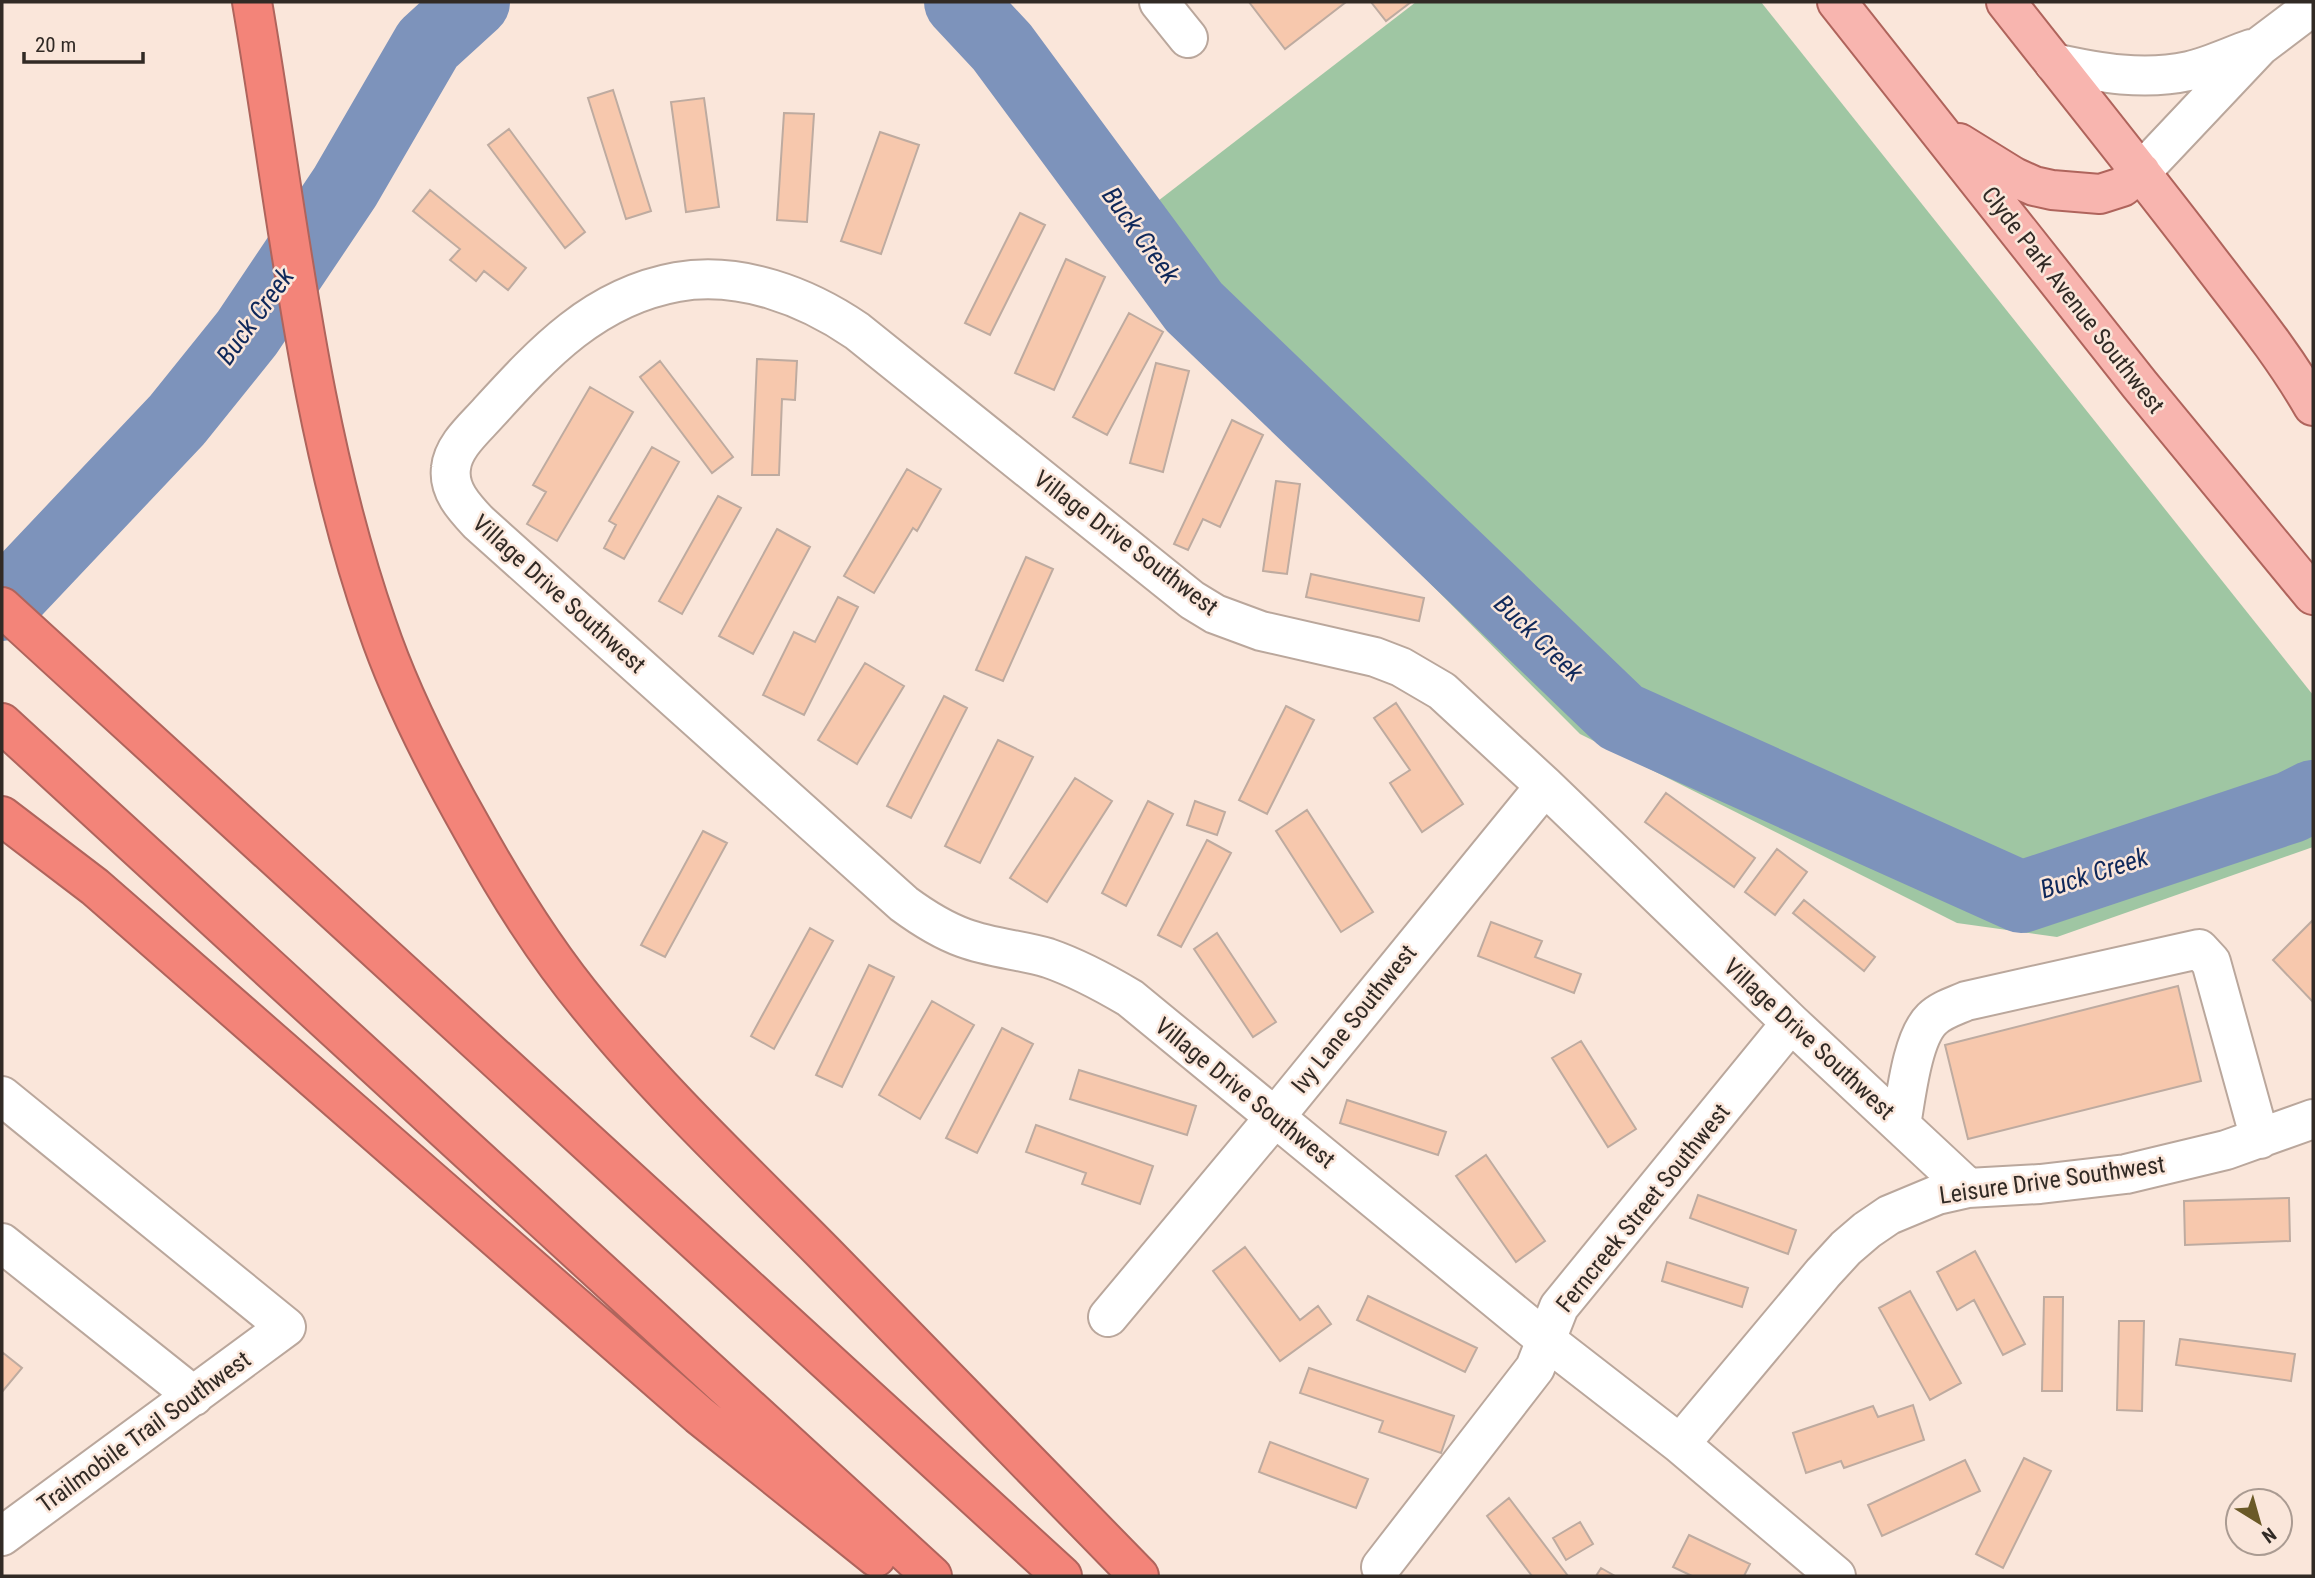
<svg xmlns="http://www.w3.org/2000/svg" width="2315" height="1578" font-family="'Roboto Condensed',sans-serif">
<rect width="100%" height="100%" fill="#fae6da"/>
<path fill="#9fc6a3" d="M 1416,2 L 1761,2 L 2313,695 L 2313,847 L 2057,937 L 1957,923 L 1580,734 L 1241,393 L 1110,238 Z"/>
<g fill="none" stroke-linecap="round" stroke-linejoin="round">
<path stroke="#7d93bb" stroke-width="72" d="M 960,2 L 1002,47 L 1194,307 L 1621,717 L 2021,897 L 2291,807 L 2313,796
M 2,605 L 177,420 L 247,333 L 345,187 L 428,44 L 474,2"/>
</g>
<path fill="#f7c8ad" stroke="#beaba0" stroke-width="2" d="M 1249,2 L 1346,2 L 1285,49 Z
M 1371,2 L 1411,2 L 1386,21 Z
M 613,90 L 651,211 L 626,219 L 588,98 Z
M 704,98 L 719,207 L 686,212 L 671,102 Z
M 784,113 L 814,114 L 807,222 L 777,220 Z
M 509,129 L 585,232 L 565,248 L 488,145 Z
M 880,132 L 919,145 L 881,254 L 841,241 Z
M 430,190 L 526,268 L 508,290 L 484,271 L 476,281 L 450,260 L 460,249 L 413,211 Z
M 1020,213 L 1045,225 L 990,335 L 965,323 Z
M 1066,259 L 1105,277 L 1054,390 L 1015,373 Z
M 1129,313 L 1163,332 L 1107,435 L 1073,417 Z
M 757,359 L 797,361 L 795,400 L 782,399 L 779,475 L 752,475 Z
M 660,361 L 733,457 L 712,473 L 640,377 Z
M 1156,363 L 1189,371 L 1163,472 L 1130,463 Z
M 590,387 L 633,412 L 557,541 L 527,524 L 546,492 L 533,485 Z
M 1232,420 L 1263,435 L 1220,527 L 1203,519 L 1188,550 L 1174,544 Z
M 652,447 L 679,462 L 624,559 L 604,548 L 616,525 L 609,521 Z
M 907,469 L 941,489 L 917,531 L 913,528 L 874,593 L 844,576 Z
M 1276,481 L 1300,484 L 1287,574 L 1263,571 Z
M 718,496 L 741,508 L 682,614 L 659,601 Z
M 777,529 L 810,547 L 753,654 L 719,636 Z
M 1026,557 L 1053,569 L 1003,681 L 976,670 Z
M 1311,574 L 1424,598 L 1419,621 L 1306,597 Z
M 838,597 L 858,607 L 804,715 L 763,695 L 794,632 L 815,642 Z
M 865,663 L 904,686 L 857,764 L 818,740 Z
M 944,696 L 967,708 L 911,818 L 887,806 Z
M 1396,703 L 1463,804 L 1422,832 L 1390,783 L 1410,770 L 1374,718 Z
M 1286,706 L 1314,720 L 1267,814 L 1239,800 Z
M 998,740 L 1033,757 L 980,863 L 945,846 Z
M 1075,778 L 1112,801 L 1047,902 L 1010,878 Z
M 1666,793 L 1755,858 L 1734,887 L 1645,822 Z
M 1148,801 L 1173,814 L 1126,906 L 1102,893 Z
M 1195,801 L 1225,812 L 1217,835 L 1187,825 Z
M 1307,810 L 1373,912 L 1341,932 L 1276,831 Z
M 703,831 L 727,843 L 665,957 L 641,945 Z
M 1207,840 L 1231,853 L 1181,947 L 1158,935 Z
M 1777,849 L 1807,872 L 1775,915 L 1745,892 Z
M 1804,900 L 1875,957 L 1864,971 L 1793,913 Z
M 2312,921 L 2313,922 L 2313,1002 L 2273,960 Z
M 1491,922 L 1542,941 L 1535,957 L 1581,974 L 1574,993 L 1478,956 Z
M 810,928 L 833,941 L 774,1049 L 751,1036 Z
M 1217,933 L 1276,1022 L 1253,1037 L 1194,949 Z
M 869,965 L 894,977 L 842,1087 L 816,1075 Z
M 2178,986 L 2201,1081 L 1968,1139 L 1945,1045 Z
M 932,1001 L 974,1025 L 920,1119 L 879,1095 Z
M 1002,1028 L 1033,1044 L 977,1153 L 946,1138 Z
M 1581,1041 L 1636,1129 L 1608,1147 L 1552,1058 Z
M 1079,1070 L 1196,1106 L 1187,1135 L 1070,1099 Z
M 1347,1100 L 1446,1132 L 1438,1155 L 1340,1123 Z
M 1036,1125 L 1153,1166 L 1140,1204 L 1082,1184 L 1086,1173 L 1026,1152 Z
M 1486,1155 L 1545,1241 L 1516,1262 L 1456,1176 Z
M 1698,1195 L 1796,1230 L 1788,1254 L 1690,1218 Z
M 2289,1198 L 2290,1241 L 2185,1245 L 2184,1201 Z
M 1245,1247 L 1300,1320 L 1318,1306 L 1331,1324 L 1280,1361 L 1213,1271 Z
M 1975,1251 L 2025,1344 L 2003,1355 L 1974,1300 L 1957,1310 L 1937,1272 Z
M 1667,1262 L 1748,1288 L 1742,1307 L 1662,1281 Z
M 1910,1291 L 1961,1383 L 1930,1400 L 1879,1308 Z
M 1368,1296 L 1477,1348 L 1465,1372 L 1357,1320 Z
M 2044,1297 L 2063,1297 L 2062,1391 L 2042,1391 Z
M 2119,1321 L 2144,1321 L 2142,1411 L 2117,1410 Z
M 2180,1339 L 2295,1354 L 2291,1381 L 2176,1365 Z
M 2,1352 L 22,1368 L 2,1392 Z
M 1309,1368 L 1454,1416 L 1441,1453 L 1379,1432 L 1383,1421 L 1300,1393 Z
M 1913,1405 L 1924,1440 L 1844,1468 L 1841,1461 L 1806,1473 L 1793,1433 L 1873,1406 L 1878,1417 Z
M 1270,1442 L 1368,1479 L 1356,1508 L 1259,1472 Z
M 2024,1458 L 2051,1471 L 2003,1568 L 1976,1554 Z
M 1965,1460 L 1980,1491 L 1882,1536 L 1868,1505 Z
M 1509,1498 L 1568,1576 L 1532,1576 L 1487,1516 Z
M 1580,1522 L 1593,1544 L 1566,1560 L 1553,1538 Z
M 1689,1535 L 1750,1564 L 1744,1576 L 1692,1576 L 1673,1567 Z
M 1601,1568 L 1615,1576 L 1596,1576 Z"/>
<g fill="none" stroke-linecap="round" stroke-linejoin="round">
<defs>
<path id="minor" d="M 1159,2 L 1188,38
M 2054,63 C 2099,73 2144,81 2189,71 C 2210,66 2231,56 2251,49
M 2141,172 L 2260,46 L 2313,6
M 2,1096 L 286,1327 L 2,1536
M 1901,1125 C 1906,1097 1912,1038 1932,1019 C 1941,1010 1955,1006 1966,1001 L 2199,949 L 2211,962 L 2260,1139
M 2,1243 L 194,1396
M 1108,1317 L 1275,1117 L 1545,786
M 1680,1444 L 1823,1273 L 1846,1248 L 1867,1230 L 1889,1215 L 1937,1195 L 1968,1188 L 2040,1184 L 2126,1174 L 2226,1150 L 2313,1119
M 1381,1567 L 1535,1368 L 1559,1307 L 1791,1023
M 1836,1576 L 1680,1444 L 1546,1340 L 1130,998 C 1103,982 1077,968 1048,958 C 1021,950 991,948 964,938 C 942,930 923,918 904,904 L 478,522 C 464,507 448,490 451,468 C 453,446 475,428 489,412 C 543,353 594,297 677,282 C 740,271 806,296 857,331 L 1192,600 L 1215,614 L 1261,631 L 1375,657 L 1401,667 L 1442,691 L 1545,786 L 1791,1023 L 1968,1188"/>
<path id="major" d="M 1837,2 L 2140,385 L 2313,595
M 2006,2 C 2072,86 2139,169 2204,254 C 2242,304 2282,352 2313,406
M 1959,143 L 2014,177 L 2034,186 L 2052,190 L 2100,194 L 2122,187 L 2141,172"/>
<path id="highway" d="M 252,2 C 288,211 307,425 377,626 C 401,697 436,765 473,830 C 508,893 545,953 592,1009 C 663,1096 746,1174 825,1254 C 930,1361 1034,1469 1139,1576
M 2,607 L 1062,1576
M 2,723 L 932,1576
M 2,816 L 95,887 L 699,1415 L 876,1557"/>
</defs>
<use href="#minor" stroke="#baa79c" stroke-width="42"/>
<use href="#major" stroke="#af645c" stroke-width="42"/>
<use href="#highway" stroke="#af645c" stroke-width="42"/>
<use href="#minor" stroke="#fff" stroke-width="38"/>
<use href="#major" stroke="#f8b5af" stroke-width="38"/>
<use href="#highway" stroke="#f38479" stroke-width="38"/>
</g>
<g text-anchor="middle" stroke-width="5" stroke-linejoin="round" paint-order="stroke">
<g font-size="24" fill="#312a25" stroke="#fae6da">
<text transform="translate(2073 300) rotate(52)" y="8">Clyde Park Avenue Southwest</text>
<text transform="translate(1126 543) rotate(37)" y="8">Village Drive Southwest</text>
<text transform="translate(559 594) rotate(42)" y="8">Village Drive Southwest</text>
<text transform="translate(1354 1019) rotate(-51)" y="8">Ivy Lane Southwest</text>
<text transform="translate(1809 1039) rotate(43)" y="8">Village Drive Southwest</text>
<text transform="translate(1245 1093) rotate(39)" y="8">Village Drive Southwest</text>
<text transform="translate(2052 1180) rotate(-8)" y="8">Leisure Drive Southwest</text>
<text transform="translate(1643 1208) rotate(-51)" y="8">Ferncreek Street Southwest</text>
<text transform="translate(144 1432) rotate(-36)" y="8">Trailmobile Trail Southwest</text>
</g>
<g font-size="26" font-style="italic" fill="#0f285a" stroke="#fae6da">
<text transform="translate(1141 235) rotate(54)" y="9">Buck Creek</text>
<text transform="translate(255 316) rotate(-54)" y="9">Buck Creek</text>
<text transform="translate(1539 638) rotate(44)" y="9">Buck Creek</text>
<text transform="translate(2094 873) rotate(-18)" y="9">Buck Creek</text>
</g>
</g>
<rect width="2315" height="1578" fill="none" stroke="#312a25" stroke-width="7"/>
<g transform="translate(2259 1522) rotate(143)"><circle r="33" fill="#fae6da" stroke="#aa9b92" stroke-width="2"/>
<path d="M0-5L12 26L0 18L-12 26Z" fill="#6a5927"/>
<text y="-10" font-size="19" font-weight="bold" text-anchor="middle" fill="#312a25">N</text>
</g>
<path d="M24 52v10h119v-10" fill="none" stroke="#312a25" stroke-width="3.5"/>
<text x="35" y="52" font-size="21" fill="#312a25" stroke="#fae6da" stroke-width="5" paint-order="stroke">20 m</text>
</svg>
